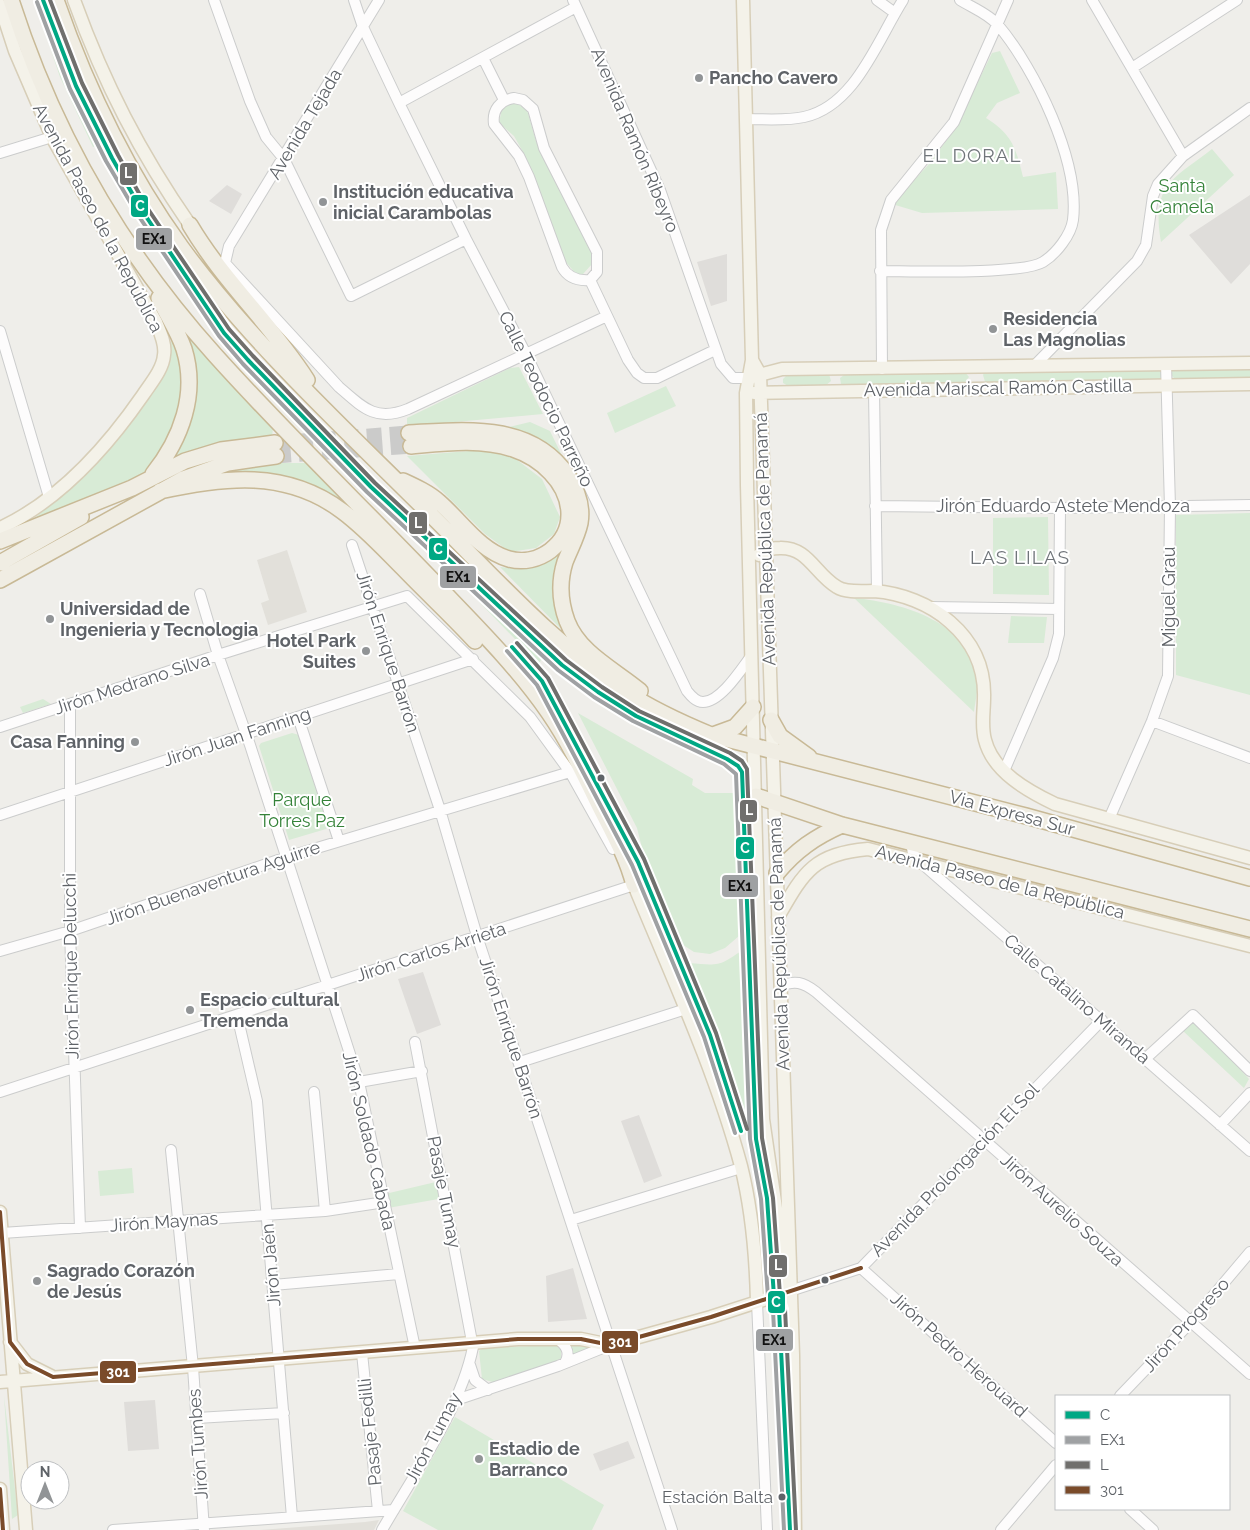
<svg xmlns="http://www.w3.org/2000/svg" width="1250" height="1530" font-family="Raleway,sans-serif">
<rect width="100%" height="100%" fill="#efeeea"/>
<path fill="#dfddda" d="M 227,185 L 242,194 L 231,214 L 209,201 Z
M 1250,195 L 1250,264 L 1231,284 L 1189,235 Z
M 727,254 L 727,301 L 711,306 L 697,262 Z
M 423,972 L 441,1025 L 417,1034 L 398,979 Z
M 639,1115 L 662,1176 L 644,1183 L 621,1121 Z
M 573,1268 L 587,1319 L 548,1322 L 546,1276 Z
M 155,1400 L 159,1449 L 128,1451 L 124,1402 Z
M 628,1441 L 635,1458 L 600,1471 L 593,1454 Z"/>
<path fill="#e2e0da" d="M 287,550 L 307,612 L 268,625 L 261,603 L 269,600 L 257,560 Z
M 379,1520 L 374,1530 L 260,1530 L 365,1522 Z"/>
<path fill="#d8ebd6" d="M 34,0 L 39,0 L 77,105 L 99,145 L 93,147 L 60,77 Z
M 1000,51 L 1020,93 L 997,103 L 986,118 C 1012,134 1016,148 1023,177 L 1056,172 L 1058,209 L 922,213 L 892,204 L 929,164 L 955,129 L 992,53 Z
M 509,104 L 518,104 L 527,110 L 536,141 L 592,254 L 592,264 L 583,274 L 577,275 L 564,260 L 523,152 L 514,136 L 499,123 L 502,108 Z
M 1212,149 L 1234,175 L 1161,242 C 1151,185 1172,180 1212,149 Z
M 186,335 L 273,428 L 272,437 L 163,468 L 188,417 Z
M 172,341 L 178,352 L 181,363 L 181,389 L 177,420 L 161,456 L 146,474 L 21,530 L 60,496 L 142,388 Z
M 519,367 L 543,414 L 411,426 L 407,424 L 407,418 L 510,368 Z
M 1250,368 L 1250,378 L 1174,378 L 1170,374 L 1172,369 Z
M 1162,369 L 1162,379 L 1159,382 L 986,385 L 983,375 L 985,371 Z
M 964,371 L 969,377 L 964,383 L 844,386 L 841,384 L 840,378 L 844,375 Z
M 788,374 L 829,374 L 831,381 L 825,386 L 790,387 L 783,383 L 783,379 Z
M 666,386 L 676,406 L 615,433 L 607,413 Z
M 530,422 L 550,431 L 567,466 L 505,428 Z
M 481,450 L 508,453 L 542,479 L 560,517 L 554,534 L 536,548 L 510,552 L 485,534 L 407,456 Z
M 263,463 L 305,463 L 321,476 L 354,513 L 328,497 L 214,476 L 230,467 Z
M 1250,513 L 1250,695 L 1176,675 L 1176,515 Z
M 1048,517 L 1049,595 L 993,594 L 993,518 Z
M 559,553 C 553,570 550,586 554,604 C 556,613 561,619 560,628 L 500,567 C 523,569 540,567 559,553 Z
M 464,579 L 542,658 L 539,664 L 461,583 Z
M 854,598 C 904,603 972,622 977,682 C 978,691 975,703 974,712 Z
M 1011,616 L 1047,617 L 1044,643 L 1008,643 Z
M 43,699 L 51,704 L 23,713 L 20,707 Z
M 578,713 L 693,779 L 692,785 L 705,793 L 737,793 L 744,928 L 739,936 L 725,948 L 710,954 L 694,952 L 677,941 L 644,856 L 637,828 Z
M 292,733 L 299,735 L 330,823 L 326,829 L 289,840 L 259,746 L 261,743 Z
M 745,948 L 747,950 L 754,1141 L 760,1175 L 758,1175 L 726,1071 L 687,965 L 689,963 C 720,966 720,966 745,948 Z
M 1192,1023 L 1199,1025 L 1249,1079 L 1244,1088 L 1183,1031 Z
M 132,1168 L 134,1193 L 100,1196 L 98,1171 Z
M 440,1181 L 444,1198 L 388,1208 L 385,1194 Z
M 569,1344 L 590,1346 L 592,1348 L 571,1357 Z
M 555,1345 L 561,1350 L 561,1358 L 557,1363 L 496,1383 L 482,1379 L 479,1351 L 483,1348 Z
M 4,1396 L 18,1515 L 12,1519 Z
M 455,1417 L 604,1505 L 592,1530 L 438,1530 L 403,1511 Z"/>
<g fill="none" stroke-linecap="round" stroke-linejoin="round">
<path stroke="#cbcbca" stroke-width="15" stroke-dasharray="15 8" stroke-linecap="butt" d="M 275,443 L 409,433
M 276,456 L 411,446"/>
<defs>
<path id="minor" d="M 214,0 L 250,101 L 266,137 L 284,159 L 351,296 L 466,239
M 354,0 L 363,27 L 399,103 L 466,239 L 525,352 L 687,691 C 691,696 696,702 703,702 C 721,702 742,668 752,655
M 573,0 L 660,190 L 721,364 L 733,378 L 747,378
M 877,0 L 895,13
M 1092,0 L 1183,156
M 483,58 L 504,100
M 1132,68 L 1237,0
M 514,98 L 523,100 L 533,109 L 544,148 L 597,252 L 597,272 L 590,280 C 578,281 568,278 562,267 L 529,177 L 519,156 L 494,124 C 492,110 500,100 514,98 Z
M 399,103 L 576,7
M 746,119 C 764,119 786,121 804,117 C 855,106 877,41 903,0
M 0,153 L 52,137
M 224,262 L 339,387 C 363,408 376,422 408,409 L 607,316
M 225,263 L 229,246 L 379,0
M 880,271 C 911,271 1022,275 1043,262 C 1056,254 1071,235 1073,220 C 1080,161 1035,69 998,25 C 989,14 971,7 960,0
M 590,280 L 628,360 L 637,373 L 644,378 L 657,378 L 715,350
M 0,331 L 49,497
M 1034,366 L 1137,261 L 1146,245 L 1153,196 L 1158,184 L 1183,156 L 1250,108
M 882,369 L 881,230 L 891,200 L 954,122 L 1008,0
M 874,390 L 877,592
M 875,506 L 1060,508 L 1250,505
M 352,545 L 440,810 L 477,936 L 672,1530
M 200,594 L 218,655 L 250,745 L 359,1082 L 415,1348
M 930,607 L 1059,609
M 70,704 L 70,931 L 80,1228
M 298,717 L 339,841
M 1152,721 L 1250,758
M 0,727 L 218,655 L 407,596 L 530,717 L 570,772 L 613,849
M 1004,771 L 1053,658 L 1059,634 L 1060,508
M 0,815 L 473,659
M 1109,819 L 1152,721 L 1168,676 L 1170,507 L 1166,364
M 911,843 L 913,853 L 919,861 L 1250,1151
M 0,951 L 70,931 L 287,857 L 570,772
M 780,986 C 795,980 803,982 816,992 L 1250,1374
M 237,1015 L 257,1101 L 292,1517
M 1145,1059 L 1193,1015 L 1250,1071
M 520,1062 L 686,1009
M 359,1082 L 422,1071
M 0,1092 L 634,885 L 631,881
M 314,1092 L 325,1211
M 1220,1125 L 1250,1093
M 171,1150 L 193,1367 L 204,1530
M 571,1220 L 741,1168
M 2,1233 L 325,1211 L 385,1202
M 861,1268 L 1056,1443
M 273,1285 L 399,1274
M 790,1291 L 861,1268 L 1102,1020
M 757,1302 L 767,1530
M 556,1338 C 566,1345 571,1352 565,1363
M 362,1353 L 378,1511
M 470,1365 L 475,1380 L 488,1390
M 1120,1396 L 1190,1323 L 1250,1252
M 456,1400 L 558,1366 L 610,1345
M 197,1418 L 284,1413
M 1130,1509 L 1153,1530
M 113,1530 L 394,1510
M 382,1530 C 413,1476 461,1408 473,1347 L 415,1042
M 1001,1530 L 1056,1465"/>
<path id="major" d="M 74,0 C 104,83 140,153 190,225
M 743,0 L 752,360 L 746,393 L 747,485 L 763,1119 L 778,1222 L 780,1294
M 0,5 L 15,51 L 52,137 L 156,322 C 160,332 166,344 164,355 C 163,369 151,383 143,395 C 107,447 59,501 0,528
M 752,360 L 760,374 L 793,1355 L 795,1530
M 752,377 L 782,369 L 1250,363
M 754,393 L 1250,384
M 759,555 C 765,550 771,548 780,548 C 808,547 815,574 837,587 C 846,593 863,591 874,591 C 901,593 930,604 950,622 C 973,642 985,668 984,698 C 984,712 981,726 985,740 C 993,772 1028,791 1055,804 L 1250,858
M 634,885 C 672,977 715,1070 741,1166 C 752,1210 756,1257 757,1302
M 778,917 C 804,872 813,854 868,849 L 1250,946
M 0,1212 L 26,1530
M 10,1342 L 27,1364 L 51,1376
M 0,1382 L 518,1339 L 581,1339 L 610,1345 L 711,1317 L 788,1292
M 0,1489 L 3,1530"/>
<path id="highway" d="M 11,0 C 53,132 122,252 215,355 C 285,433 361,506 433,581 C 473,623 516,665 549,713 C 569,742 584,774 599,805 C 612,831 627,857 634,885
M 56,0 C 86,87 127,172 181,247 C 252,344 347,431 432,516 C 494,577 553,644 626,692 C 653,710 682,723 711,735 L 1026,816 L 1250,878
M 190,225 C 223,281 272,325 307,380
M 409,433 C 466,430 532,422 568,476 C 577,490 583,506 580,523 C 577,537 570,549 565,562 C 559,581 560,602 567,621 C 579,653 615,670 640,691
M 153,474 C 181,439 198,394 184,349 C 178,331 167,315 159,298
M 403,481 C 416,487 429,493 439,502 C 461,521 480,551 509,559 C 538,567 570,544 569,513 C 568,482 540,458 513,449 C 480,438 444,443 411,446
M 160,491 C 224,477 286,469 342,511 C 365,528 384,549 403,568 C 427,593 452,616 475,641
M 0,541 L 132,488 L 185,461 L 221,450 L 275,443
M 0,563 L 81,517
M 0,580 L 183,479 L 228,463 L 276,456
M 771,720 L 780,736 L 809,757
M 713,735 L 735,727 L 753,707
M 756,796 L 842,825 L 1250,929
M 777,873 C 796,850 815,837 842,825"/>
</defs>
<use href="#minor" stroke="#cbcccc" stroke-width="12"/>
<use href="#major" stroke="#d7ceb8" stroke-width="15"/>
<use href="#highway" stroke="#c8b996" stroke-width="18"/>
<use href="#minor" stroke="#fdfcfc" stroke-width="10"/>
<use href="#major" stroke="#f4f2e9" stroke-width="12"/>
<use href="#highway" stroke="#f0ede3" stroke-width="15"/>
<defs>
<path id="bus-1" d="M 43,0 L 76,86 L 112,158 L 141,209 L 224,333 L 248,360 L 371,487 L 562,665 L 598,692 L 636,716 L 727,759 L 738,766 L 742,772 L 756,1139 L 767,1198 L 774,1296 L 779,1309 L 790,1530
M 512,647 L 542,681 L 638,862 L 710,1035 L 741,1131"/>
<path id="bus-2" d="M 37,2 L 70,89 L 106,161 L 136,212 L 219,336 L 243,364 L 367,492 L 558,670 L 594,697 L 633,721 L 724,764 L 736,774 L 750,1139 L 761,1199 L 768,1297 L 773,1310 L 784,1530
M 507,651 L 537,685 L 632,865 L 704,1037 L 735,1133"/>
<path id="bus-3" d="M 50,0 L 82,83 L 118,155 L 146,206 L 229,329 L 253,356 L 375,483 L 566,660 L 602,687 L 639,711 L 730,753 L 742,761 L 747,769 L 762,1138 L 773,1198 L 780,1295 L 785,1309 L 796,1530
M 517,643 L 548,678 L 644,859 L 716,1033 L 747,1129"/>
<path id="bus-4" d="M 0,1212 L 10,1342 L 27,1364 L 53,1377 L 518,1339 L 581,1339 L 610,1345 L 711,1317 L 861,1268
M 0,1489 L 3,1530"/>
</defs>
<use href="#bus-1" stroke="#fff" stroke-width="8"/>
<use href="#bus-2" stroke="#fff" stroke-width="8"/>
<use href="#bus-3" stroke="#fff" stroke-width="8"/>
<use href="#bus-4" stroke="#fff" stroke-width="8"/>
<use href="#bus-1" stroke="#00a884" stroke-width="4"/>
<use href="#bus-2" stroke="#9fa1a3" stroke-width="4"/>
<use href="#bus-3" stroke="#706f6d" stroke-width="4"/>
<use href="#bus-4" stroke="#7a4b2a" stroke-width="4"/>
</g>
<g fill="#919496" stroke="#fff" stroke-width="2">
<circle cx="699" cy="78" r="5"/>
<circle cx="323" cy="202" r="5"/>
<circle cx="993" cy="329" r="5"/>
<circle cx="50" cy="619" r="5"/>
<circle cx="366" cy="651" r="5"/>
<circle cx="135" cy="742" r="5"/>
<circle cx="190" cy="1010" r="5"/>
<circle cx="37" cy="1281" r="5"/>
<circle cx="479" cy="1459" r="5"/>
</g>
<g fill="#5f6368" stroke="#fff" stroke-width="2">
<circle cx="601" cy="778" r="4.5"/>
<circle cx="825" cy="1280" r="4.5"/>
<circle cx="782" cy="1497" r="4.5"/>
</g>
<g text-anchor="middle" stroke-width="4" stroke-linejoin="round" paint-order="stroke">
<g font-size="17" fill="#5f6368" stroke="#fff" text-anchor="end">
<text x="773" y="1503">Estación Balta</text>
</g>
<g font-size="18" font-weight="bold" fill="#5f6368" stroke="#fff" text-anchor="start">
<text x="709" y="84">Pancho Cavero</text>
<text x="333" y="198">Institución educativa<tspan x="333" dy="21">inicial Carambolas</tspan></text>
<text x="1003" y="325">Residencia<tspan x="1003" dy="21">Las Magnolias</tspan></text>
<text x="60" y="615">Universidad de<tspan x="60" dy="21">Ingenieria y Tecnologia</tspan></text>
<text x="356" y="647" text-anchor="end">Hotel Park<tspan x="356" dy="21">Suites</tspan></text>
<text x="125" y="748" text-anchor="end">Casa Fanning</text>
<text x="200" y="1006">Espacio cultural<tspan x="200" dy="21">Tremenda</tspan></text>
<text x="47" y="1277">Sagrado Corazón<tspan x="47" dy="21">de Jesús</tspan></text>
<text x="489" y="1455">Estadio de<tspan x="489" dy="21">Barranco</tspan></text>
</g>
<g font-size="18" fill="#5f6368" stroke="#fff">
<text transform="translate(305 124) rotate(-59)" y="6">Avenida Tejada</text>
<text transform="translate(635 140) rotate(67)" y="6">Avenida Ramón Ribeyro</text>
<text transform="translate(98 218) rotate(62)" y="6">Avenida Paseo de la República</text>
<text transform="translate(998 388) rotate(-1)" y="6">Avenida Mariscal Ramón Castilla</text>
<text transform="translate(546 399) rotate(64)" y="6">Calle Teodocio Parreño</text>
<text x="1063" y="512">Jirón Eduardo Astete Mendoza</text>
<text transform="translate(765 539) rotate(-92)" y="6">Avenida República de Panamá</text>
<text transform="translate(1169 597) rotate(-90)" y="6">Miguel Grau</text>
<text transform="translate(388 652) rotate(72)" y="6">Jirón Enrique Barrón</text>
<text transform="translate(132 684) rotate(-18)" y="6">Jirón Medrano Silva</text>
<text transform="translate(237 737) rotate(-18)" y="6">Jirón Juan Fanning</text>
<text transform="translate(1012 813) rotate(15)" y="6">Via Expresa Sur</text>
<text transform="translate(1000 882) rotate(14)" y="6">Avenida Paseo de la República</text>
<text transform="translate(213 883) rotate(-19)" y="6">Jirón Buenaventura Aguirre</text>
<text transform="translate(779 944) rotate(-92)" y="6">Avenida República de Panamá</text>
<text transform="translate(431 952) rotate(-18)" y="6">Jirón Carlos Arrieta</text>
<text transform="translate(71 966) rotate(-91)" y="6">Jirón Enrique Delucchi</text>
<text transform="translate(1077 999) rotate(41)" y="6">Calle Catalino Miranda</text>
<text transform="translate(511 1038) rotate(72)" y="6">Jirón Enrique Barrón</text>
<text transform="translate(369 1141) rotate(77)" y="6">Jirón Soldado Cabada</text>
<text transform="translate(955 1170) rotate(-46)" y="6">Avenida Prolongación El Sol</text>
<text transform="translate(444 1192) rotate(79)" y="6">Pasaje Tumay</text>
<text transform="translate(1062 1210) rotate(42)" y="6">Jirón Aurelio Souza</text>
<text transform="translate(164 1222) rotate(-4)" y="6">Jirón Maynas</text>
<text transform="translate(271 1265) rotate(-95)" y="6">Jirón Jaén</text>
<text transform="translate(1186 1325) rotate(-48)" y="6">Jirón Progreso</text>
<text transform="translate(959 1355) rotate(42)" y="6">Jirón Pedro Herouard</text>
<text transform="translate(370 1432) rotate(-96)" y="6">Pasaje Fedilli</text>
<text transform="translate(433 1438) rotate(-62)" y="6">Jirón Tumay</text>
<text transform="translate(198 1444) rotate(-94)" y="6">Jirón Tumbes</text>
</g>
<g font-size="18" fill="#348238" stroke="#fff">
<text x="1182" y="192">Santa<tspan x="1182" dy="21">Camela</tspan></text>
<text x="302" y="806">Parque<tspan x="302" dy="21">Torres Paz</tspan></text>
</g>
<g font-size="19" letter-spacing="1" fill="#70757a" stroke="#fff">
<text x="972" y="162">EL DORAL</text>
<text x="1020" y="564">LAS LILAS</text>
</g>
</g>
<g stroke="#fff" stroke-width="2">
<rect x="119" y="162" width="19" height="24" rx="5" fill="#706f6d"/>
<rect x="130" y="194" width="19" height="24" rx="5" fill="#00a884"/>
<rect x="135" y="227" width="38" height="24" rx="5" fill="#9fa1a3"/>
<rect x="408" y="511" width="20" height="24" rx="5" fill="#706f6d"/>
<rect x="428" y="537" width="20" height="24" rx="5" fill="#00a884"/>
<rect x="439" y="565" width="38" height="24" rx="5" fill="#9fa1a3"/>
<rect x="739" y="799" width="19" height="24" rx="5" fill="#706f6d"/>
<rect x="735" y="836" width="20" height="24" rx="5" fill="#00a884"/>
<rect x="721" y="874" width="38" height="24" rx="5" fill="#9fa1a3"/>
<rect x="768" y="1254" width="20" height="24" rx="5" fill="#706f6d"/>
<rect x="767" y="1290" width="19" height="24" rx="5" fill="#00a884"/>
<rect x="755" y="1328" width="39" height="24" rx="5" fill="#9fa1a3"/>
<rect x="601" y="1330" width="38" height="24" rx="5" fill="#7a4b2a"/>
<rect x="99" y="1360" width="38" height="24" rx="5" fill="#7a4b2a"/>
</g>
<g font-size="14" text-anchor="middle" font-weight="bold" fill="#fff">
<text x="128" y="178">L</text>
<text x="140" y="211">C</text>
<text x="418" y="528">L</text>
<text x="438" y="554">C</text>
<text x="749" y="815">L</text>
<text x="745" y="853">C</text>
<text x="778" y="1270">L</text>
<text x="776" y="1307">C</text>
<text x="620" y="1347">301</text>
<text x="118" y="1377">301</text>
</g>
<g font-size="14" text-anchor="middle" font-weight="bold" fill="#111">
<text x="154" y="244">EX1</text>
<text x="458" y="582">EX1</text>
<text x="740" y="891">EX1</text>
<text x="774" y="1345">EX1</text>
</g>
<rect x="1055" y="1395" width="175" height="115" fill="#ffffff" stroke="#bfc1c3"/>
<rect x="1065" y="1411" width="25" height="8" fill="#00a884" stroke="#bfc1c3"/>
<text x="1100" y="1420" font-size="15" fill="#5f6368">C</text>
<rect x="1065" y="1436" width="25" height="8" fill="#9fa1a3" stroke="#bfc1c3"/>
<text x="1100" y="1445" font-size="15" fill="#5f6368">EX1</text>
<rect x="1065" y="1461" width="25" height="8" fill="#706f6d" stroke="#bfc1c3"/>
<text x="1100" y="1470" font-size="15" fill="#5f6368">L</text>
<rect x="1065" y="1486" width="25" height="8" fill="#7a4b2a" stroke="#bfc1c3"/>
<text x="1100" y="1495" font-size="15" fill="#5f6368">301</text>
<g transform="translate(45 1485)"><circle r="24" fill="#ffffff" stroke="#bfc1c3"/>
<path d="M0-4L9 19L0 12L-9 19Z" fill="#919496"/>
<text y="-8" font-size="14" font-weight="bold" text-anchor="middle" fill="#5f6368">N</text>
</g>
</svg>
